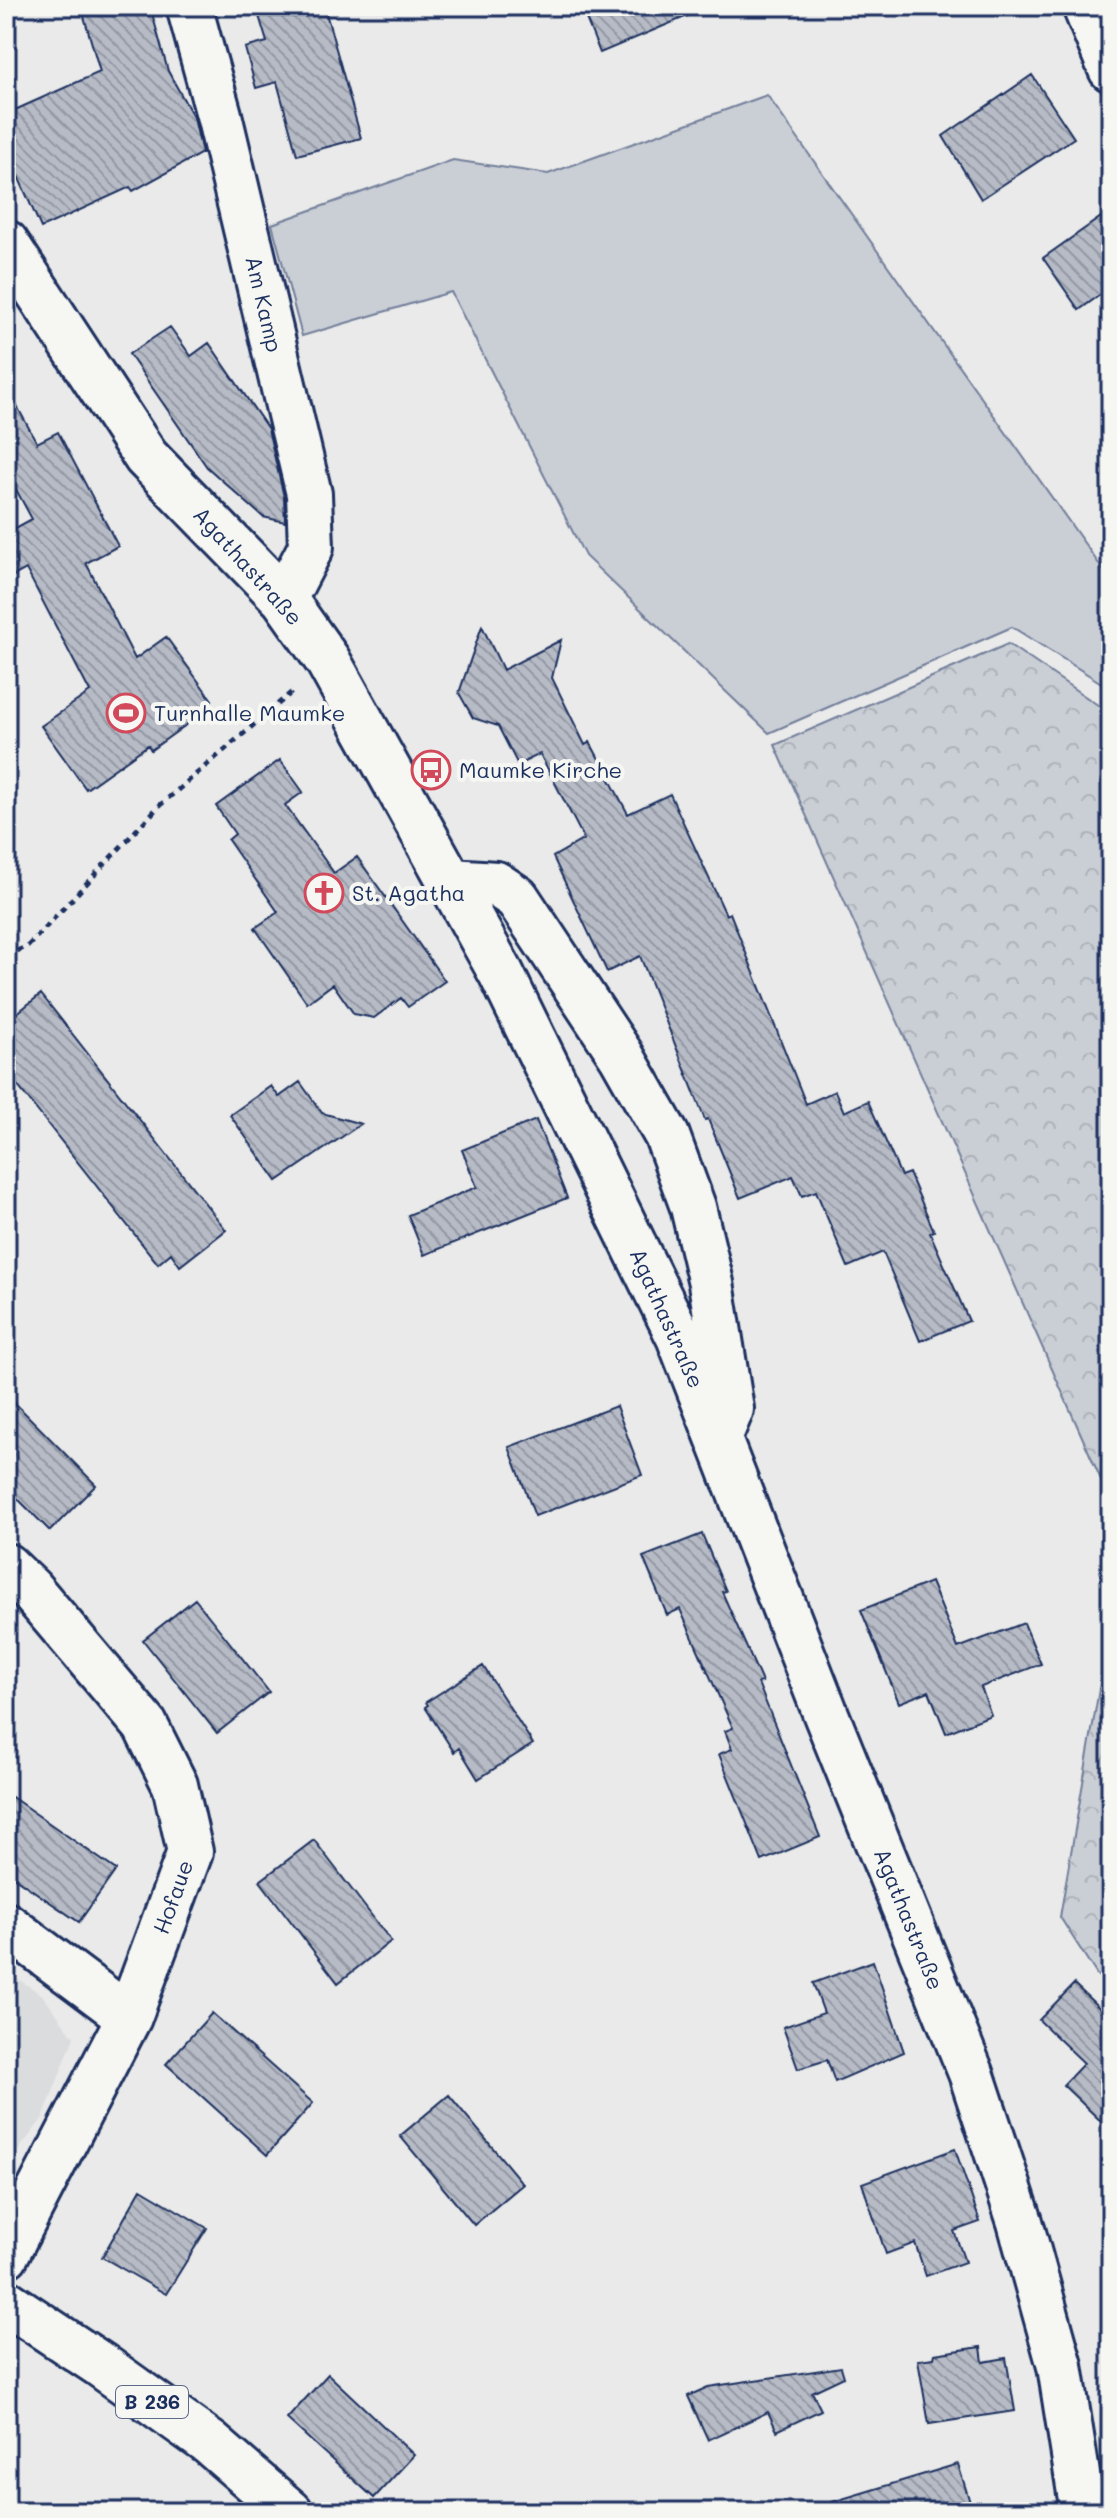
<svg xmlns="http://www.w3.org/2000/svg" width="1117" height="2518" font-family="Mali,sans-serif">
<defs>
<pattern id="forest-crowns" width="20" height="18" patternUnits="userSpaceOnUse" patternTransform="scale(2)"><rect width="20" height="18" fill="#caced5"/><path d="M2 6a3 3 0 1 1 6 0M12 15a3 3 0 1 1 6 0" fill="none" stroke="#adb1b9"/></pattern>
<pattern id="building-back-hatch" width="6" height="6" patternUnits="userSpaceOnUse" patternTransform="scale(2)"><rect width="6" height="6" fill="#b6bbc6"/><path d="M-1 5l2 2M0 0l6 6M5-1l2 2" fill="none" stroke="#9398a4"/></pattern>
</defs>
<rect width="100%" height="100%" fill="#e9eae9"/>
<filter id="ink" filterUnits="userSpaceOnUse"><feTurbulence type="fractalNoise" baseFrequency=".0125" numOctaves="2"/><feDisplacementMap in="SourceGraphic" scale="16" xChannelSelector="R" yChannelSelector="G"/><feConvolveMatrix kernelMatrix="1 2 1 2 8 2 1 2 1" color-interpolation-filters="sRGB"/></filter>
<g filter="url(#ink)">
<path fill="#dadcde" d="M 6,1971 L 42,1995 L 74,2037 L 43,2118 L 6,2166 Z"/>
<path fill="#caced5" stroke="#727e9a" stroke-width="2" d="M 767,95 L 1111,581 L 1111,689 L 1012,627 L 769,733 L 585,556 L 451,292 L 302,336 L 272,224 L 453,160 L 548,174 Z"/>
<path fill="url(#forest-crowns)" stroke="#727e9a" stroke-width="2" d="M 1008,644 L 1111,714 L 1111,1502 L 775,745 Z
M 1111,1619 L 1111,1987 L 1097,1975 L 1060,1917 Z"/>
<path fill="url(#building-back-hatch)" stroke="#1b2f5e" stroke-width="2" d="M 81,6 L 150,6 L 168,71 L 194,118 L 202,153 L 133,191 L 130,187 L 41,228 L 6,149 L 6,114 L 100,72 Z
M 256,6 L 324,6 L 361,138 L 297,155 L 277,82 L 256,88 L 245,48 L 267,42 Z
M 581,6 L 711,6 L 600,53 Z
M 1032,75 L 1074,138 L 981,199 L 943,136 Z
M 1111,210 L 1111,287 L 1079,310 L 1043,258 Z
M 170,327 L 191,356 L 209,343 L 268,429 L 284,497 L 285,522 L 263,517 L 207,467 L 129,354 Z
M 6,386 L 37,443 L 58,432 L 118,546 L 86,563 L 135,659 L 166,637 L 212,700 L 194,712 L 197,717 L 151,750 L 148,745 L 86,789 L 41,726 L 90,692 L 26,569 L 6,580 L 6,533 L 32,519 L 6,471 Z
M 482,626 L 503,670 L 561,640 L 552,678 L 585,745 L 590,742 L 628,814 L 670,794 L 726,915 L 730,913 L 806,1104 L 835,1091 L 844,1112 L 868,1101 L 901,1176 L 909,1173 L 934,1231 L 930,1233 L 969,1321 L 920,1341 L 883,1252 L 848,1267 L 816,1191 L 802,1196 L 793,1176 L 740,1198 L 708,1119 L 705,1120 L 640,956 L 607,972 L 553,857 L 584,839 L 540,754 L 518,765 L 498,726 L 473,718 L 459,693 Z
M 280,760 L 303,792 L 285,805 L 334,873 L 357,857 L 445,981 L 408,1007 L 401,998 L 374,1018 L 354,1014 L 333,984 L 307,1003 L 255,928 L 278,912 L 228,840 L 235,834 L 216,806 Z
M 41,994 L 226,1230 L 180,1266 L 171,1253 L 158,1264 L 6,1071 L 6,1022 Z
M 300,1082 L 322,1113 L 361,1124 L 277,1181 L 230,1115 L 271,1086 L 279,1097 Z
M 536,1120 L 567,1198 L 424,1255 L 408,1215 L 477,1187 L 462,1150 Z
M 6,1394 L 96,1485 L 50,1531 L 6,1487 Z
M 616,1406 L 642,1475 L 535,1516 L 509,1447 Z
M 702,1534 L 726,1591 L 722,1592 L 762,1682 L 758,1683 L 820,1837 L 762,1861 L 719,1754 L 732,1749 L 725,1731 L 733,1728 L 680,1609 L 667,1615 L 643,1557 Z
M 931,1582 L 958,1648 L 1024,1623 L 1041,1664 L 981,1687 L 991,1715 L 946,1733 L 929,1691 L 899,1703 L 861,1610 Z
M 195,1599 L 269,1692 L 217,1733 L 143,1640 Z
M 483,1666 L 533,1744 L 478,1779 L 459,1748 L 454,1752 L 425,1707 L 428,1705 L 426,1702 Z
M 6,1793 L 116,1870 L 79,1922 L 6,1872 Z
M 314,1840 L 391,1941 L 338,1983 L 260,1881 Z
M 873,1961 L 904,2052 L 835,2082 L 827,2060 L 798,2069 L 783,2027 L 824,2013 L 813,1983 Z
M 1074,1984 L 1111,2019 L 1111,2131 L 1063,2085 L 1084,2063 L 1039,2020 Z
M 212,2013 L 313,2103 L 267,2155 L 166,2064 Z
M 449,2095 L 523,2184 L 474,2225 L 400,2136 Z
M 955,2149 L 980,2222 L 954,2231 L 965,2262 L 926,2276 L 915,2243 L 886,2254 L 862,2183 Z
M 141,2189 L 207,2228 L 166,2294 L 102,2257 Z
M 981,2347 L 983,2362 L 1006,2358 L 1015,2411 L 929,2424 L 918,2360 L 934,2358 L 935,2354 Z
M 841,2367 L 844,2377 L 812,2392 L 821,2410 L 777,2431 L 768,2412 L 708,2440 L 688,2396 L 708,2387 Z
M 328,2374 L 414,2455 L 374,2498 L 287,2419 Z
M 958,2464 L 973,2512 L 833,2512 L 832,2502 Z"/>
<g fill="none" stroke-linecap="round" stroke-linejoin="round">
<defs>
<path id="minor" d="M 189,6 L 219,115 L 309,494 L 311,547 L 284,599
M 1085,6 L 1111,69
M 6,243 L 146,457 L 284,599 L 328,661 L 501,973 L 679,1337 L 827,1717 L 971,2073 L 1020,2222 L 1060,2366 L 1083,2512
M 451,881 L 496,884 L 517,898 L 621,1055 L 667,1136 L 693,1207 L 711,1283 L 731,1409 L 721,1433
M 6,1566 L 30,1589 L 145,1725 L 175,1785 L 190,1852 L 129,2017 L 6,2255
M 6,1925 L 129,2017"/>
<path id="major" d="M 6,2302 L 101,2365 L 210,2443 L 290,2512"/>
</defs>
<use href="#minor" stroke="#1b2f5e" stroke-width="50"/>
<use href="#major" stroke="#1b2f5e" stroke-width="50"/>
<path stroke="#1b2f5e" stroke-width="5" stroke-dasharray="6 6" stroke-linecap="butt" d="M 6,956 L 28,946 L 159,806 L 292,692"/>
<use href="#minor" stroke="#f6f6f2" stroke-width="44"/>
<use href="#major" stroke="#f6f6f2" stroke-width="44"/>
</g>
</g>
<defs>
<symbol id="stadium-ring" viewBox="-11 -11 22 22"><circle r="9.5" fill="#f6f6f2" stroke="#d1495b" stroke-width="1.5"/><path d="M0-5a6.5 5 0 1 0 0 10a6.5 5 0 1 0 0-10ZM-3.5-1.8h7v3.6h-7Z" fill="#d1495b"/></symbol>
<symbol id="bus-ring" viewBox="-11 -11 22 22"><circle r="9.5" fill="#f6f6f2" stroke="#d1495b" stroke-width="1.5"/><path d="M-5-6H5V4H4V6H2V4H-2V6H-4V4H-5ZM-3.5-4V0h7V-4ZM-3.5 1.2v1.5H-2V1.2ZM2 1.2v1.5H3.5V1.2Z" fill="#d1495b"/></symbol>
<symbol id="church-ring" viewBox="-11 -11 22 22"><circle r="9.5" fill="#f6f6f2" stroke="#d1495b" stroke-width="1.5"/><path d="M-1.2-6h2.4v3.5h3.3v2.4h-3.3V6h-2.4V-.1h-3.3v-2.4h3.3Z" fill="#d1495b"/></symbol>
</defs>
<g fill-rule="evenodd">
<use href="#stadium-ring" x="104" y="691" width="44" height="44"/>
<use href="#bus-ring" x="409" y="748" width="44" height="44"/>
<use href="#church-ring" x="302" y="871" width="44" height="44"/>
</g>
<g text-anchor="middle" stroke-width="8" stroke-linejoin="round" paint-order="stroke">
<rect fill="#f6f6f2" stroke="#5d6b8a" stroke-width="2" x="116" y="2386" width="72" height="32" rx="6"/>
<g font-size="20" font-weight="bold" fill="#1b2f5e">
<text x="152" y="2409">B 236</text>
</g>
<g font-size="22" fill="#1b2f5e" stroke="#f6f6f2">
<text transform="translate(264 304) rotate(77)" y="8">Am Kamp</text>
<text transform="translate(248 566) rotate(48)" y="8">Agathastraße</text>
<text transform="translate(667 1318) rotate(66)" y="8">Agathastraße</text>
<text transform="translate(173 1897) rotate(-70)" y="8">Hofaue</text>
<text transform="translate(909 1919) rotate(68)" y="8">Agathastraße</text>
</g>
<g font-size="22" fill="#1b2f5e" stroke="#f6f6f2" text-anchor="start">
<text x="154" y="721">Turnhalle Maumke</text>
<text x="459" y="778">Maumke Kirche</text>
<text x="352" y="901">St. Agatha</text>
</g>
</g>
<rect width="1117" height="2518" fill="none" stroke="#f6f6f2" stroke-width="32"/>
<rect x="16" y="16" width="1085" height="2486" fill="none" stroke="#1b2f5e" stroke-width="3" filter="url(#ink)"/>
</svg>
